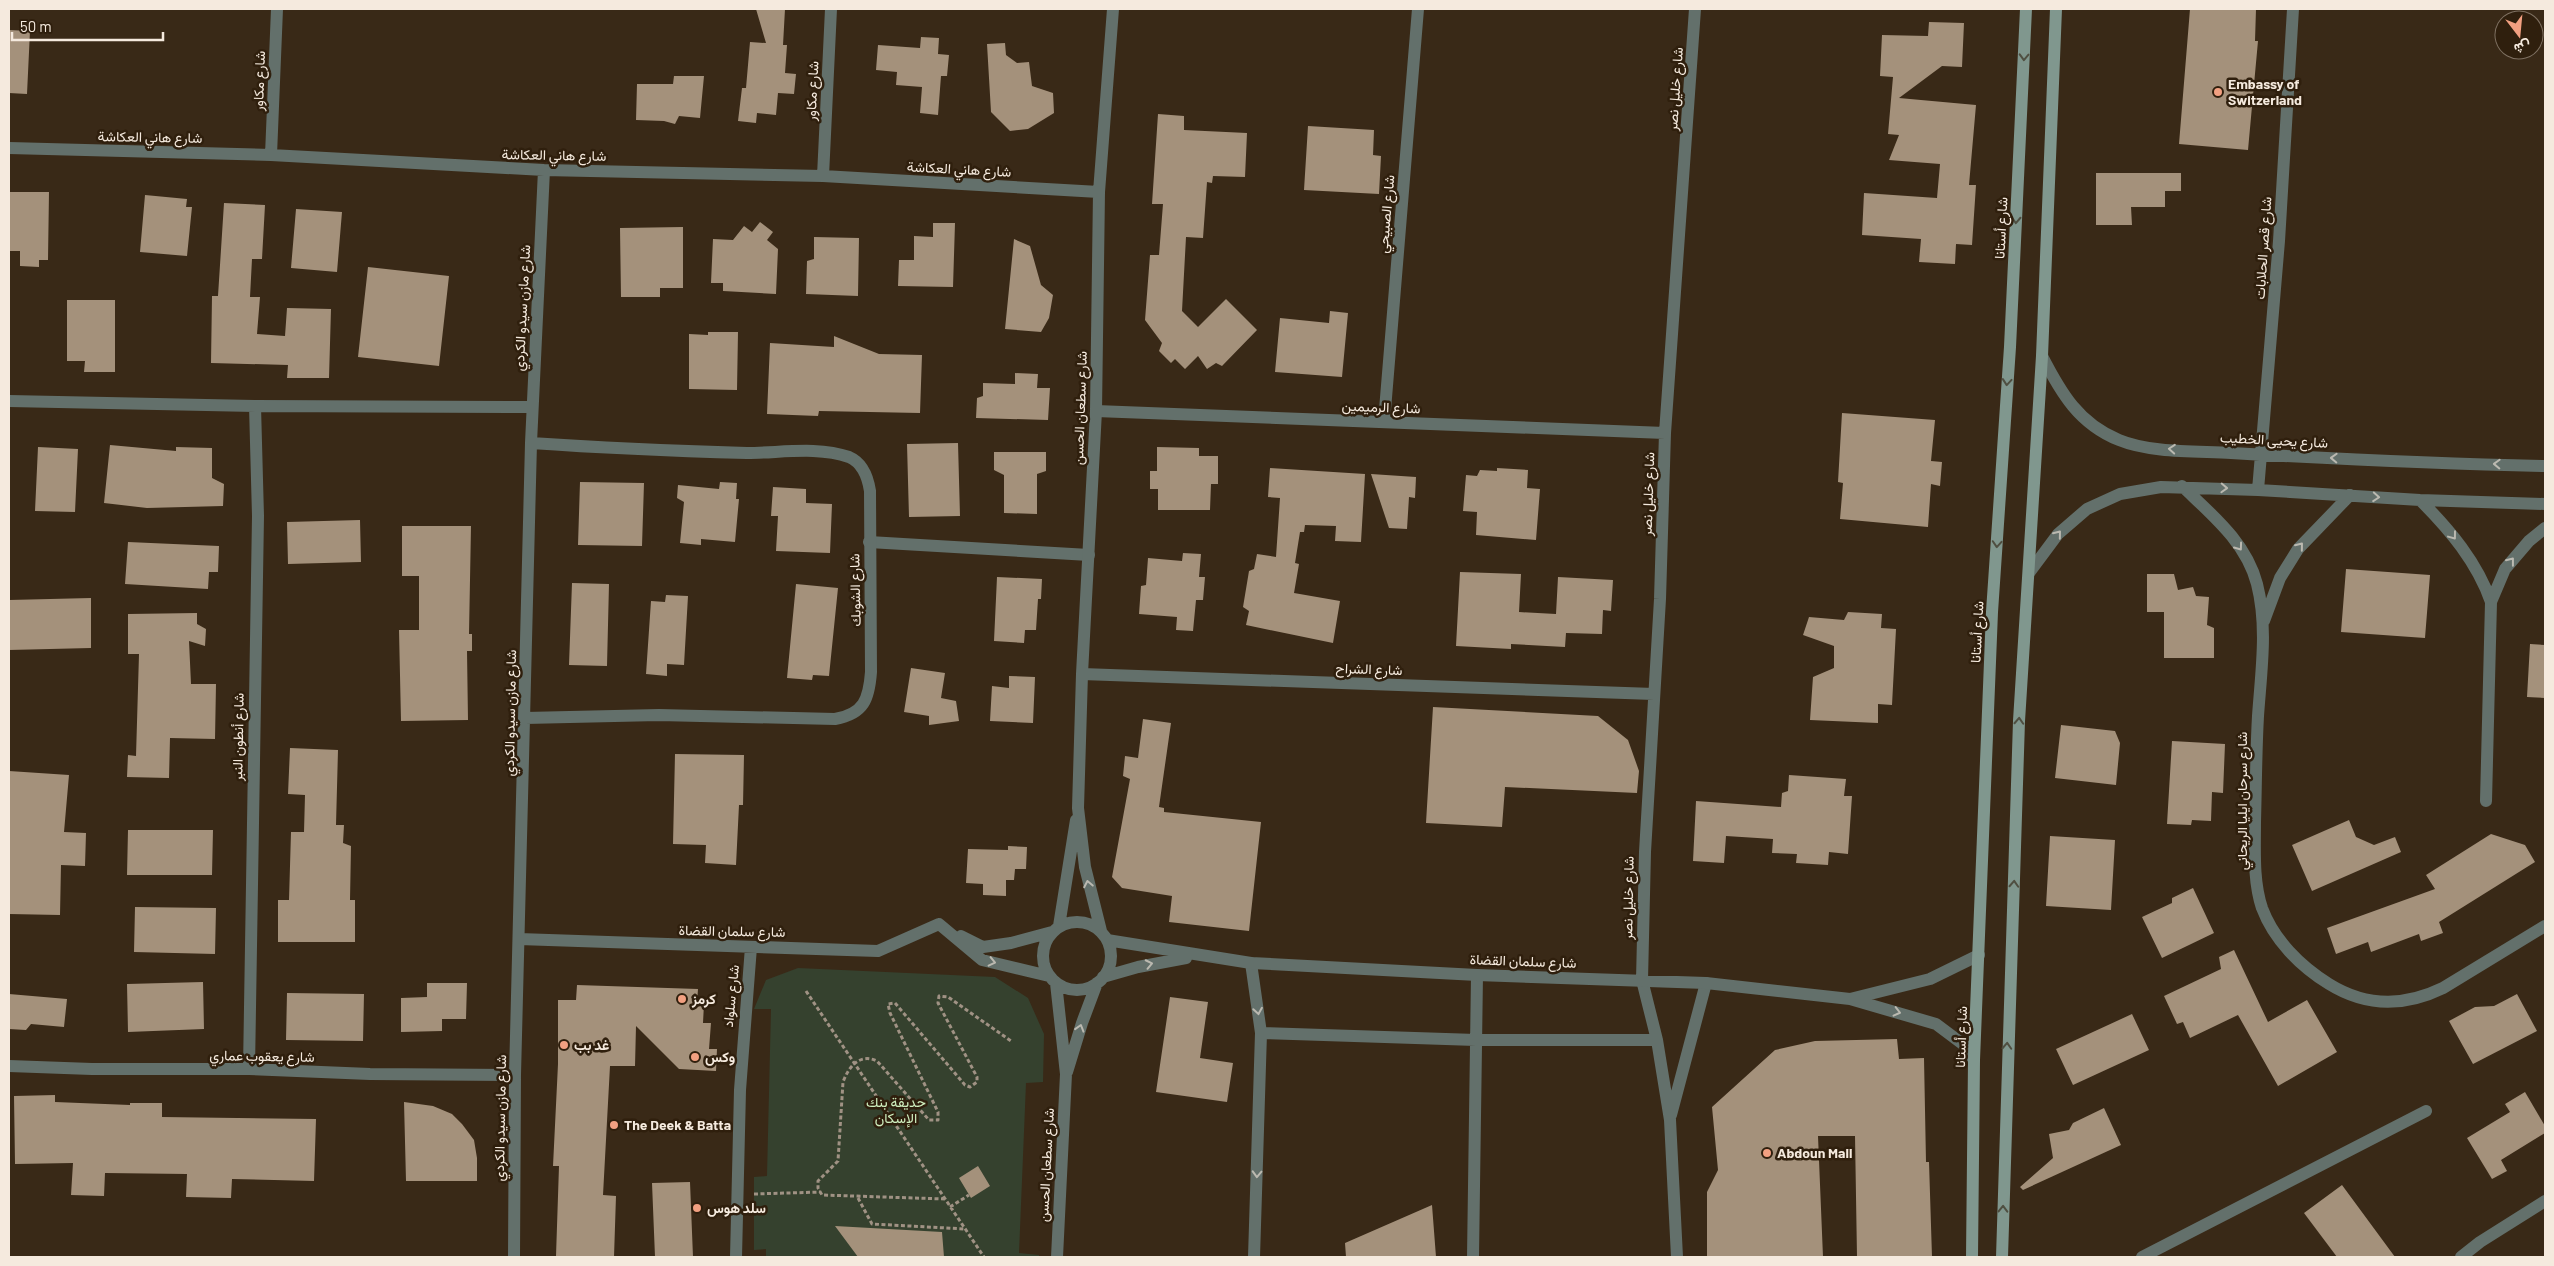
<svg xmlns="http://www.w3.org/2000/svg" width="2554" height="1266" font-family="Barlow,Vazirmatn,sans-serif">
<rect width="100%" height="100%" fill="#392917"/>
<path fill="#35412e" d="M 798,968 L 995,977 L 1028,998 L 1044,1034 L 1043,1082 L 1026,1083 L 1019,1253 L 1039,1255 L 1039,1257 L 766,1257 L 766,1249 L 754,1250 L 754,1177 L 767,1176 L 771,1009 L 754,1009 L 766,980 Z"/>
<path fill="#a4917b" d="M 756,9 L 785,9 L 783,45 L 787,45 L 785,73 L 796,74 L 794,94 L 778,93 L 776,115 L 757,113 L 756,123 L 738,121 L 742,88 L 746,88 L 750,42 L 766,43 Z
M 2190,9 L 2256,9 L 2255,41 L 2258,41 L 2248,150 L 2179,144 Z
M 1929,22 L 1964,23 L 1962,67 L 1942,66 L 1899,98 L 1976,105 L 1969,185 L 1976,185 L 1972,245 L 1956,244 L 1955,264 L 1919,262 L 1921,239 L 1862,235 L 1864,193 L 1937,198 L 1940,164 L 1889,160 L 1899,135 L 1888,134 L 1893,77 L 1880,76 L 1882,35 L 1928,36 Z
M 9,30 L 30,31 L 27,94 L 9,93 Z
M 921,37 L 939,38 L 938,54 L 949,55 L 947,76 L 941,76 L 938,115 L 920,113 L 922,87 L 896,85 L 897,72 L 876,70 L 878,45 L 920,48 Z
M 1005,43 L 1006,55 L 1017,63 L 1029,62 L 1032,86 L 1053,93 L 1054,113 L 1028,129 L 1010,131 L 991,112 L 987,44 Z
M 674,76 L 704,76 L 700,118 L 679,116 L 675,124 L 664,121 L 636,120 L 637,84 L 673,84 Z
M 1158,114 L 1184,116 L 1184,130 L 1247,133 L 1245,177 L 1213,176 L 1212,183 L 1207,182 L 1203,238 L 1186,237 L 1182,311 L 1198,327 L 1226,299 L 1257,330 L 1222,366 L 1216,363 L 1207,369 L 1198,356 L 1185,369 L 1175,359 L 1171,363 L 1159,351 L 1162,343 L 1145,320 L 1150,255 L 1159,255 L 1163,204 L 1152,204 Z
M 1308,126 L 1374,130 L 1373,155 L 1381,156 L 1379,194 L 1304,190 Z
M 2096,173 L 2181,173 L 2181,191 L 2165,191 L 2165,207 L 2131,207 L 2132,225 L 2096,225 Z
M 9,192 L 49,192 L 48,260 L 39,260 L 39,267 L 20,266 L 20,251 L 9,251 Z
M 145,195 L 187,199 L 186,207 L 192,207 L 187,256 L 140,252 Z
M 224,203 L 265,205 L 262,259 L 252,259 L 250,297 L 260,297 L 257,334 L 285,336 L 287,308 L 331,309 L 329,378 L 287,378 L 288,365 L 211,363 L 212,296 L 218,296 Z
M 296,209 L 342,212 L 337,272 L 291,268 Z
M 760,222 L 773,232 L 767,240 L 778,249 L 776,294 L 723,291 L 723,283 L 711,283 L 713,239 L 733,240 L 744,226 L 752,232 Z
M 933,223 L 955,223 L 953,287 L 898,286 L 899,260 L 914,260 L 914,236 L 933,237 Z
M 683,227 L 683,288 L 660,288 L 660,297 L 621,297 L 620,228 Z
M 814,237 L 859,238 L 858,296 L 806,294 L 807,261 L 814,259 Z
M 1014,239 L 1030,246 L 1041,285 L 1053,295 L 1049,318 L 1041,332 L 1005,329 Z
M 368,267 L 449,276 L 439,366 L 358,357 Z
M 67,300 L 115,300 L 115,372 L 84,372 L 85,361 L 67,361 Z
M 1330,311 L 1348,313 L 1342,377 L 1275,372 L 1280,318 L 1329,323 Z
M 708,332 L 738,332 L 737,390 L 689,389 L 689,334 L 708,335 Z
M 834,336 L 879,354 L 922,355 L 920,413 L 819,411 L 818,416 L 767,414 L 770,343 L 834,347 Z
M 1015,373 L 1038,374 L 1037,388 L 1050,388 L 1048,420 L 976,418 L 977,398 L 983,396 L 983,383 L 1015,384 Z
M 1842,413 L 1935,420 L 1931,461 L 1942,462 L 1940,486 L 1931,484 L 1928,527 L 1840,519 L 1843,483 L 1838,482 Z
M 958,443 L 960,516 L 909,517 L 907,444 Z
M 110,445 L 176,451 L 176,447 L 212,448 L 212,478 L 224,484 L 223,506 L 147,508 L 104,503 Z
M 38,447 L 78,449 L 75,512 L 35,511 Z
M 1157,447 L 1199,448 L 1199,456 L 1218,456 L 1218,484 L 1211,484 L 1210,510 L 1158,510 L 1158,489 L 1150,489 L 1150,471 L 1157,471 Z
M 994,452 L 1046,452 L 1046,471 L 1037,474 L 1037,514 L 1004,513 L 1004,475 L 994,470 Z
M 1270,468 L 1365,474 L 1361,542 L 1335,541 L 1336,526 L 1305,525 L 1304,532 L 1300,532 L 1295,563 L 1299,564 L 1294,593 L 1340,601 L 1333,643 L 1246,625 L 1249,611 L 1243,607 L 1249,571 L 1254,569 L 1257,554 L 1276,557 L 1280,498 L 1268,497 Z
M 1497,468 L 1528,470 L 1527,488 L 1540,489 L 1536,540 L 1476,535 L 1477,512 L 1463,511 L 1466,475 L 1477,476 L 1480,470 L 1497,471 Z
M 1371,474 L 1416,477 L 1415,498 L 1409,497 L 1407,529 L 1389,528 Z
M 580,482 L 644,483 L 642,546 L 578,545 Z
M 720,482 L 737,483 L 736,499 L 739,499 L 735,542 L 701,539 L 701,545 L 680,543 L 684,502 L 677,498 L 678,485 L 719,489 Z
M 773,487 L 806,489 L 806,503 L 832,504 L 830,553 L 776,551 L 778,516 L 771,516 Z
M 360,520 L 361,562 L 288,564 L 287,522 Z
M 402,526 L 471,526 L 469,634 L 472,634 L 472,651 L 467,651 L 468,720 L 401,721 L 399,630 L 419,630 L 419,576 L 402,576 Z
M 128,542 L 219,546 L 218,572 L 209,572 L 208,589 L 125,584 Z
M 1183,553 L 1201,554 L 1199,577 L 1205,577 L 1203,600 L 1196,600 L 1193,631 L 1176,630 L 1177,617 L 1139,614 L 1141,586 L 1146,585 L 1148,558 L 1182,561 Z
M 2346,569 L 2430,575 L 2425,638 L 2341,632 Z
M 1460,572 L 1521,574 L 1519,612 L 1556,614 L 1558,577 L 1613,580 L 1611,611 L 1603,610 L 1602,634 L 1566,633 L 1565,647 L 1511,644 L 1511,649 L 1456,646 Z
M 2147,574 L 2174,574 L 2178,590 L 2193,587 L 2196,596 L 2209,597 L 2207,625 L 2214,628 L 2214,658 L 2164,658 L 2164,612 L 2147,612 Z
M 997,577 L 1042,579 L 1041,599 L 1038,599 L 1036,630 L 1025,630 L 1024,643 L 994,641 Z
M 572,583 L 609,584 L 607,666 L 569,665 Z
M 796,584 L 838,588 L 829,676 L 813,675 L 812,680 L 787,678 Z
M 666,595 L 688,596 L 684,665 L 667,664 L 667,676 L 646,674 L 651,601 L 665,602 Z
M 91,598 L 91,648 L 9,650 L 9,600 Z
M 1848,612 L 1882,614 L 1881,628 L 1896,629 L 1892,705 L 1878,704 L 1878,723 L 1810,720 L 1813,677 L 1834,668 L 1834,646 L 1803,635 L 1809,617 L 1844,620 Z
M 197,613 L 197,624 L 206,629 L 205,646 L 189,641 L 191,684 L 216,684 L 215,739 L 170,738 L 169,778 L 127,777 L 128,755 L 136,756 L 139,654 L 128,654 L 128,614 Z
M 2530,644 L 2545,645 L 2545,698 L 2527,697 Z
M 911,668 L 945,673 L 941,698 L 956,701 L 959,721 L 929,725 L 929,716 L 904,712 Z
M 1009,676 L 1035,677 L 1033,723 L 990,721 L 992,686 L 1009,688 Z
M 1433,707 L 1598,716 L 1628,740 L 1639,771 L 1637,793 L 1505,787 L 1502,827 L 1426,823 Z
M 1143,719 L 1171,723 L 1159,807 L 1164,808 L 1164,812 L 1261,822 L 1249,931 L 1169,922 L 1172,896 L 1122,888 L 1112,877 L 1130,779 L 1123,776 L 1125,756 L 1138,758 Z
M 2061,725 L 2115,731 L 2120,743 L 2116,785 L 2055,778 Z
M 2172,741 L 2225,744 L 2223,793 L 2212,792 L 2211,821 L 2192,820 L 2191,825 L 2167,824 Z
M 290,748 L 338,750 L 336,825 L 344,825 L 343,843 L 351,846 L 350,900 L 355,900 L 355,942 L 278,942 L 278,900 L 289,900 L 291,832 L 304,832 L 305,795 L 288,794 Z
M 675,754 L 744,755 L 743,805 L 739,805 L 736,865 L 705,863 L 706,845 L 673,844 Z
M 9,771 L 69,775 L 64,832 L 86,833 L 85,866 L 61,865 L 60,915 L 9,914 Z
M 1789,775 L 1846,779 L 1844,796 L 1852,796 L 1848,854 L 1829,852 L 1828,865 L 1796,863 L 1797,854 L 1772,853 L 1773,839 L 1726,836 L 1724,863 L 1693,861 L 1696,801 L 1781,807 L 1782,793 L 1788,791 Z
M 2349,820 L 2356,837 L 2374,845 L 2395,837 L 2401,852 L 2312,891 L 2292,845 Z
M 128,830 L 213,830 L 212,875 L 127,875 Z
M 2491,834 L 2525,845 L 2535,862 L 2439,922 L 2443,933 L 2421,941 L 2419,934 L 2371,952 L 2368,942 L 2336,954 L 2327,928 L 2435,889 L 2426,875 Z
M 2050,836 L 2115,840 L 2111,910 L 2046,906 Z
M 1008,846 L 1027,847 L 1026,869 L 1015,869 L 1014,880 L 1006,880 L 1006,896 L 983,895 L 983,884 L 966,883 L 968,849 L 1008,850 Z
M 2193,888 L 2214,933 L 2162,958 L 2142,917 L 2172,903 L 2172,898 Z
M 135,907 L 216,908 L 215,954 L 134,952 Z
M 2234,950 L 2268,1022 L 2307,1000 L 2337,1052 L 2278,1086 L 2238,1015 L 2190,1038 L 2183,1022 L 2177,1024 L 2164,996 L 2221,969 L 2219,957 Z
M 203,982 L 204,1029 L 128,1032 L 127,984 Z
M 427,983 L 467,983 L 466,1019 L 442,1019 L 442,1031 L 401,1032 L 401,998 L 427,997 Z
M 577,985 L 698,989 L 697,1003 L 704,1004 L 703,1023 L 711,1023 L 709,1049 L 717,1049 L 716,1071 L 679,1069 L 636,1026 L 635,1066 L 610,1066 L 603,1195 L 616,1196 L 614,1257 L 556,1256 L 559,1166 L 553,1166 L 558,1064 L 558,1000 L 576,1000 Z
M 287,993 L 364,994 L 363,1041 L 286,1040 Z
M 9,994 L 67,999 L 64,1027 L 31,1024 L 26,1030 L 9,1029 Z
M 2517,994 L 2537,1031 L 2473,1064 L 2449,1021 L 2475,1007 L 2494,1006 Z
M 1170,997 L 1208,1002 L 1200,1058 L 1233,1063 L 1227,1102 L 1156,1092 Z
M 2132,1014 L 2149,1050 L 2073,1085 L 2056,1049 Z
M 1897,1039 L 1899,1059 L 1924,1058 L 1926,1162 L 1929,1162 L 1932,1257 L 1857,1257 L 1855,1136 L 1818,1136 L 1823,1257 L 1707,1257 L 1707,1192 L 1718,1170 L 1712,1107 L 1775,1050 L 1815,1041 Z
M 2525,1092 L 2545,1126 L 2545,1133 L 2501,1160 L 2507,1171 L 2492,1179 L 2467,1138 L 2510,1112 L 2505,1104 Z
M 55,1095 L 55,1102 L 130,1105 L 130,1103 L 162,1103 L 162,1117 L 316,1119 L 314,1181 L 232,1179 L 231,1198 L 186,1197 L 187,1174 L 105,1173 L 104,1196 L 71,1195 L 73,1163 L 15,1164 L 14,1096 Z
M 404,1102 L 433,1106 L 452,1114 L 462,1124 L 474,1140 L 477,1158 L 477,1181 L 406,1181 Z
M 2104,1108 L 2121,1145 L 2023,1190 L 2020,1187 L 2053,1158 L 2049,1134 L 2069,1130 L 2073,1123 Z
M 978,1166 L 990,1186 L 971,1198 L 959,1178 Z
M 690,1182 L 693,1257 L 655,1257 L 652,1183 Z
M 2342,1185 L 2395,1257 L 2337,1257 L 2304,1213 Z
M 1432,1205 L 1436,1257 L 1346,1257 L 1345,1243 Z
M 835,1226 L 942,1232 L 944,1257 L 858,1257 Z"/>
<g fill="none" stroke-linecap="round" stroke-linejoin="round">
<path stroke="#a09284" stroke-width="3" stroke-dasharray="4 2.5" stroke-linecap="butt" d="M 806,991 L 984,1257
M 754,1194 L 821,1192
M 858,1198 L 872,1224 L 965,1229
M 945,1199 L 822,1195 L 818,1188 L 818,1181 L 838,1161 L 843,1082 C 849,1066 860,1053 877,1061 L 929,1120 L 938,1120 L 938,1112 L 890,1013 L 888,1004 L 895,1003 L 965,1085 L 970,1087 L 977,1082 L 977,1077 L 938,1003 L 939,996 L 948,997 L 1011,1041
M 950,1207 L 969,1195"/>
<path stroke="#63706b" stroke-width="12" d="M 869,542 L 1089,555
M 1251,963 L 1261,1033 L 1254,1257
M 1642,980 L 1657,1040 L 1670,1120 L 1677,1257
M 1261,1033 L 1476,1040 L 1657,1040
M 1671,1115 L 1706,983
M 1473,1257 L 1477,975
M 2142,1257 L 2426,1111"/>
<path stroke="#63706b" stroke-width="12" d="M 9,148 L 271,155 L 544,170 L 823,176 L 1099,192
M 271,155 L 277,9
M 823,176 L 831,9
M 2042,356 C 2061,393 2079,424 2119,440 C 2150,453 2197,451 2231,453 C 2336,459 2441,464 2545,466
M 9,401 L 255,406 L 532,407
M 1096,411 L 1665,433
M 1384,422 L 1418,9
M 2182,486 C 2212,515 2246,542 2257,584 C 2268,627 2261,672 2258,716 C 2256,751 2256,786 2255,822 C 2255,850 2253,881 2262,908 C 2274,940 2300,966 2329,984 C 2366,1007 2404,1007 2443,988 L 2545,926
M 2258,490 L 2279,241 L 2293,9
M 2420,500 C 2450,530 2477,562 2491,602
M 2029,573 L 2058,534 L 2087,509 L 2120,494 L 2161,487 L 2258,490 L 2420,500 L 2545,504
M 2264,621 L 2280,578 L 2298,549 L 2350,495
M 1082,674 L 1654,694
M 525,718 L 659,715 L 835,719 C 864,714 869,699 871,672 L 870,491 C 868,478 863,463 849,457 C 818,446 780,453 747,453 C 675,451 603,448 531,443
M 2486,801 L 2491,602 L 2505,569 L 2529,541 L 2545,528
M1043 956a34 34 0 1 1 68 0a34 34 0 1 1-68 0Z
M 939,924 L 982,960 L 1049,976
M 1059,926 L 1076,820
M 1101,931 L 1085,867 L 1078,808 L 1082,674 L 1096,411 L 1099,192 L 1113,9
M 961,936 L 983,947 L 1011,943 L 1052,932
M 519,939 L 878,951 L 939,924
M 1107,940 L 1251,963 L 1477,975 L 1706,983 L 1850,999 L 1936,1024 L 1964,1045 L 1974,1060
M 1103,977 L 1138,967 L 1186,958
M 1642,980 L 1645,852 L 1660,599 L 1665,433 L 1695,9
M 1056,983 L 1066,1074 L 1057,1257
M 1850,999 L 1930,979 L 1979,955
M 9,1066 L 92,1069 L 249,1069 L 370,1074 L 515,1075
M 249,1069 L 258,516 L 255,406
M 1067,1072 L 1082,1023 L 1097,983
M 514,1257 L 515,1075 L 531,443 L 544,170
M 736,1257 L 740,1090 L 751,947
M 2461,1257 L 2480,1242 L 2545,1201"/>
<path stroke="#80978e" stroke-width="12" d="M 1972,1257 L 1974,1060 L 1992,612 L 2010,347 L 2026,9
M 2002,1257 L 2019,721 L 2042,356 L 2056,9"/>
</g>
<defs><path id="oneway-chevron" d="M-2-3.5L2.5 0L-2 3.5" fill="none" stroke-width="1.6" stroke-linecap="round" stroke-linejoin="round" transform="scale(1.25)"/></defs>
<g stroke="#4f4f41">
<use href="#oneway-chevron" transform="translate(2024 57) rotate(92)"/>
<use href="#oneway-chevron" transform="translate(2016 220) rotate(93)"/>
<use href="#oneway-chevron" transform="translate(2007 382) rotate(95)"/>
<use href="#oneway-chevron" transform="translate(1997 544) rotate(94)"/>
<use href="#oneway-chevron" transform="translate(2019 721) rotate(-87)"/>
<use href="#oneway-chevron" transform="translate(2014 884) rotate(-87)"/>
<use href="#oneway-chevron" transform="translate(2007 1046) rotate(-87)"/>
<use href="#oneway-chevron" transform="translate(2003 1209) rotate(-89)"/>
</g>
<g stroke="#bbb9b0">
<use href="#oneway-chevron" transform="translate(2172 449) rotate(-176)"/>
<use href="#oneway-chevron" transform="translate(2334 458) rotate(-178)"/>
<use href="#oneway-chevron" transform="translate(2497 464) rotate(-178)"/>
<use href="#oneway-chevron" transform="translate(2224 488) rotate(2)"/>
<use href="#oneway-chevron" transform="translate(2376 497) rotate(4)"/>
<use href="#oneway-chevron" transform="translate(2058 534) rotate(-51)"/>
<use href="#oneway-chevron" transform="translate(2453 536) rotate(53)"/>
<use href="#oneway-chevron" transform="translate(2300 546) rotate(-51)"/>
<use href="#oneway-chevron" transform="translate(2239 547) rotate(54)"/>
<use href="#oneway-chevron" transform="translate(2511 561) rotate(-52)"/>
<use href="#oneway-chevron" transform="translate(1088 884) rotate(-101)"/>
<use href="#oneway-chevron" transform="translate(992 962) rotate(13)"/>
<use href="#oneway-chevron" transform="translate(1149 964) rotate(-12)"/>
<use href="#oneway-chevron" transform="translate(1258 1011) rotate(81)"/>
<use href="#oneway-chevron" transform="translate(1897 1012) rotate(14)"/>
<use href="#oneway-chevron" transform="translate(1080 1028) rotate(-73)"/>
<use href="#oneway-chevron" transform="translate(1257 1174) rotate(92)"/>
</g>
<g fill="#f2a081" stroke="#2f1f0d" stroke-width="2">
<circle cx="2218" cy="92" r="5"/>
<circle cx="682" cy="999" r="5"/>
<circle cx="564" cy="1045" r="5"/>
<circle cx="695" cy="1057" r="5"/>
<circle cx="614" cy="1125" r="5"/>
<circle cx="1767" cy="1153" r="5"/>
<circle cx="697" cy="1208" r="5"/>
</g>
<g text-anchor="middle" stroke-width="5" stroke-linejoin="round" paint-order="stroke">
<g font-size="14" fill="#f5eade" stroke="#2f1f0d">
<text transform="translate(259 81) rotate(-88)" y="5">شارع مكاور</text>
<text transform="translate(1675 89) rotate(-86)" y="5">شارع خليل نصر</text>
<text transform="translate(812 91) rotate(-87)" y="5">شارع مكاور</text>
<text transform="translate(150 137) rotate(1)" y="5">شارع هاني العكاشة</text>
<text transform="translate(554 155) rotate(1)" y="5">شارع هاني العكاشة</text>
<text transform="translate(959 169) rotate(3)" y="5">شارع هاني العكاشة</text>
<text transform="translate(1386 214) rotate(-85)" y="5">شارع الصبيحي</text>
<text transform="translate(2001 228) rotate(-87)" y="5">شارع أستانا</text>
<text transform="translate(2263 248) rotate(-86)" y="5">شارع قصر الحلابات</text>
<text transform="translate(522 308) rotate(-87)" y="5">شارع مازن سيدو الكردي</text>
<text transform="translate(1381 407) rotate(2)" y="5">شارع الرميمين</text>
<text transform="translate(1080 408) rotate(-88)" y="5">شارع سطعان الحسن</text>
<text transform="translate(2274 440) rotate(3)" y="5">شارع يحيى الخطيب</text>
<text transform="translate(1648 494) rotate(-88)" y="5">شارع خليل نصر</text>
<text transform="translate(855 590) rotate(-91)" y="5">شارع الشوبك</text>
<text transform="translate(1977 632) rotate(-87)" y="5">شارع أستانا</text>
<text transform="translate(1369 669) rotate(2)" y="5">شارع الشراح</text>
<text transform="translate(510 713) rotate(-89)" y="5">شارع مازن سيدو الكردي</text>
<text transform="translate(238 737) rotate(-89)" y="5">شارع أنطون النبر</text>
<text transform="translate(2242 801) rotate(-90)" y="5">شارع سرحان ايليا الريحاني</text>
<text transform="translate(1628 898) rotate(-89)" y="5">شارع خليل نصر</text>
<text transform="translate(732 931) rotate(1)" y="5">شارع سلمان القضاة</text>
<text transform="translate(1523 961) rotate(2)" y="5">شارع سلمان القضاة</text>
<text transform="translate(731 996) rotate(-84)" y="5">شارع سلواد</text>
<text transform="translate(1961 1037) rotate(-88)" y="5">شارع أستانا</text>
<text transform="translate(262 1056) rotate(1)" y="5">شارع يعقوب عماري</text>
<text transform="translate(500 1118) rotate(-89)" y="5">شارع مازن سيدو الكردي</text>
<text transform="translate(1046 1165) rotate(-87)" y="5">شارع سطعان الحسن</text>
</g>
<g font-size="14" font-weight="bold" fill="#f5eade" stroke="#2f1f0d" text-anchor="start">
<text x="2228" y="89">Embassy of<tspan x="2228" dy="16">Switzerland</tspan></text>
<text x="692" y="1004">كرمز</text>
<text x="574" y="1050">غد بب</text>
<text x="705" y="1062">وكس</text>
<text x="624" y="1130">The Deek &amp; Batta</text>
<text x="1777" y="1158">Abdoun Mall</text>
<text x="707" y="1213">سلد هوس</text>
</g>
<g font-size="14" fill="#cfefbf" stroke="#2f1f0d">
<text x="896" y="1107">حديقة بنك<tspan x="896" dy="16">الإسكان</tspan></text>
</g>
</g>
<rect width="2554" height="1266" fill="none" stroke="#f5eade" stroke-width="20"/>
<g transform="translate(2519 35) rotate(164)"><circle r="24" fill="#2f1f0d" stroke="#7e7061"/>
<path d="M0-4L9 19L0 12L-9 19Z" fill="#f2a081"/>
<text y="-8" font-size="14" font-weight="bold" text-anchor="middle" fill="#f5eade">ش</text>
</g>
<path d="M12 32v8h151v-8" fill="none" stroke="#f5eade" stroke-width="2.5"/>
<text x="20" y="32" font-size="15" fill="#f5eade" stroke="#2f1f0d" stroke-width="4" paint-order="stroke">50 m</text>
</svg>
